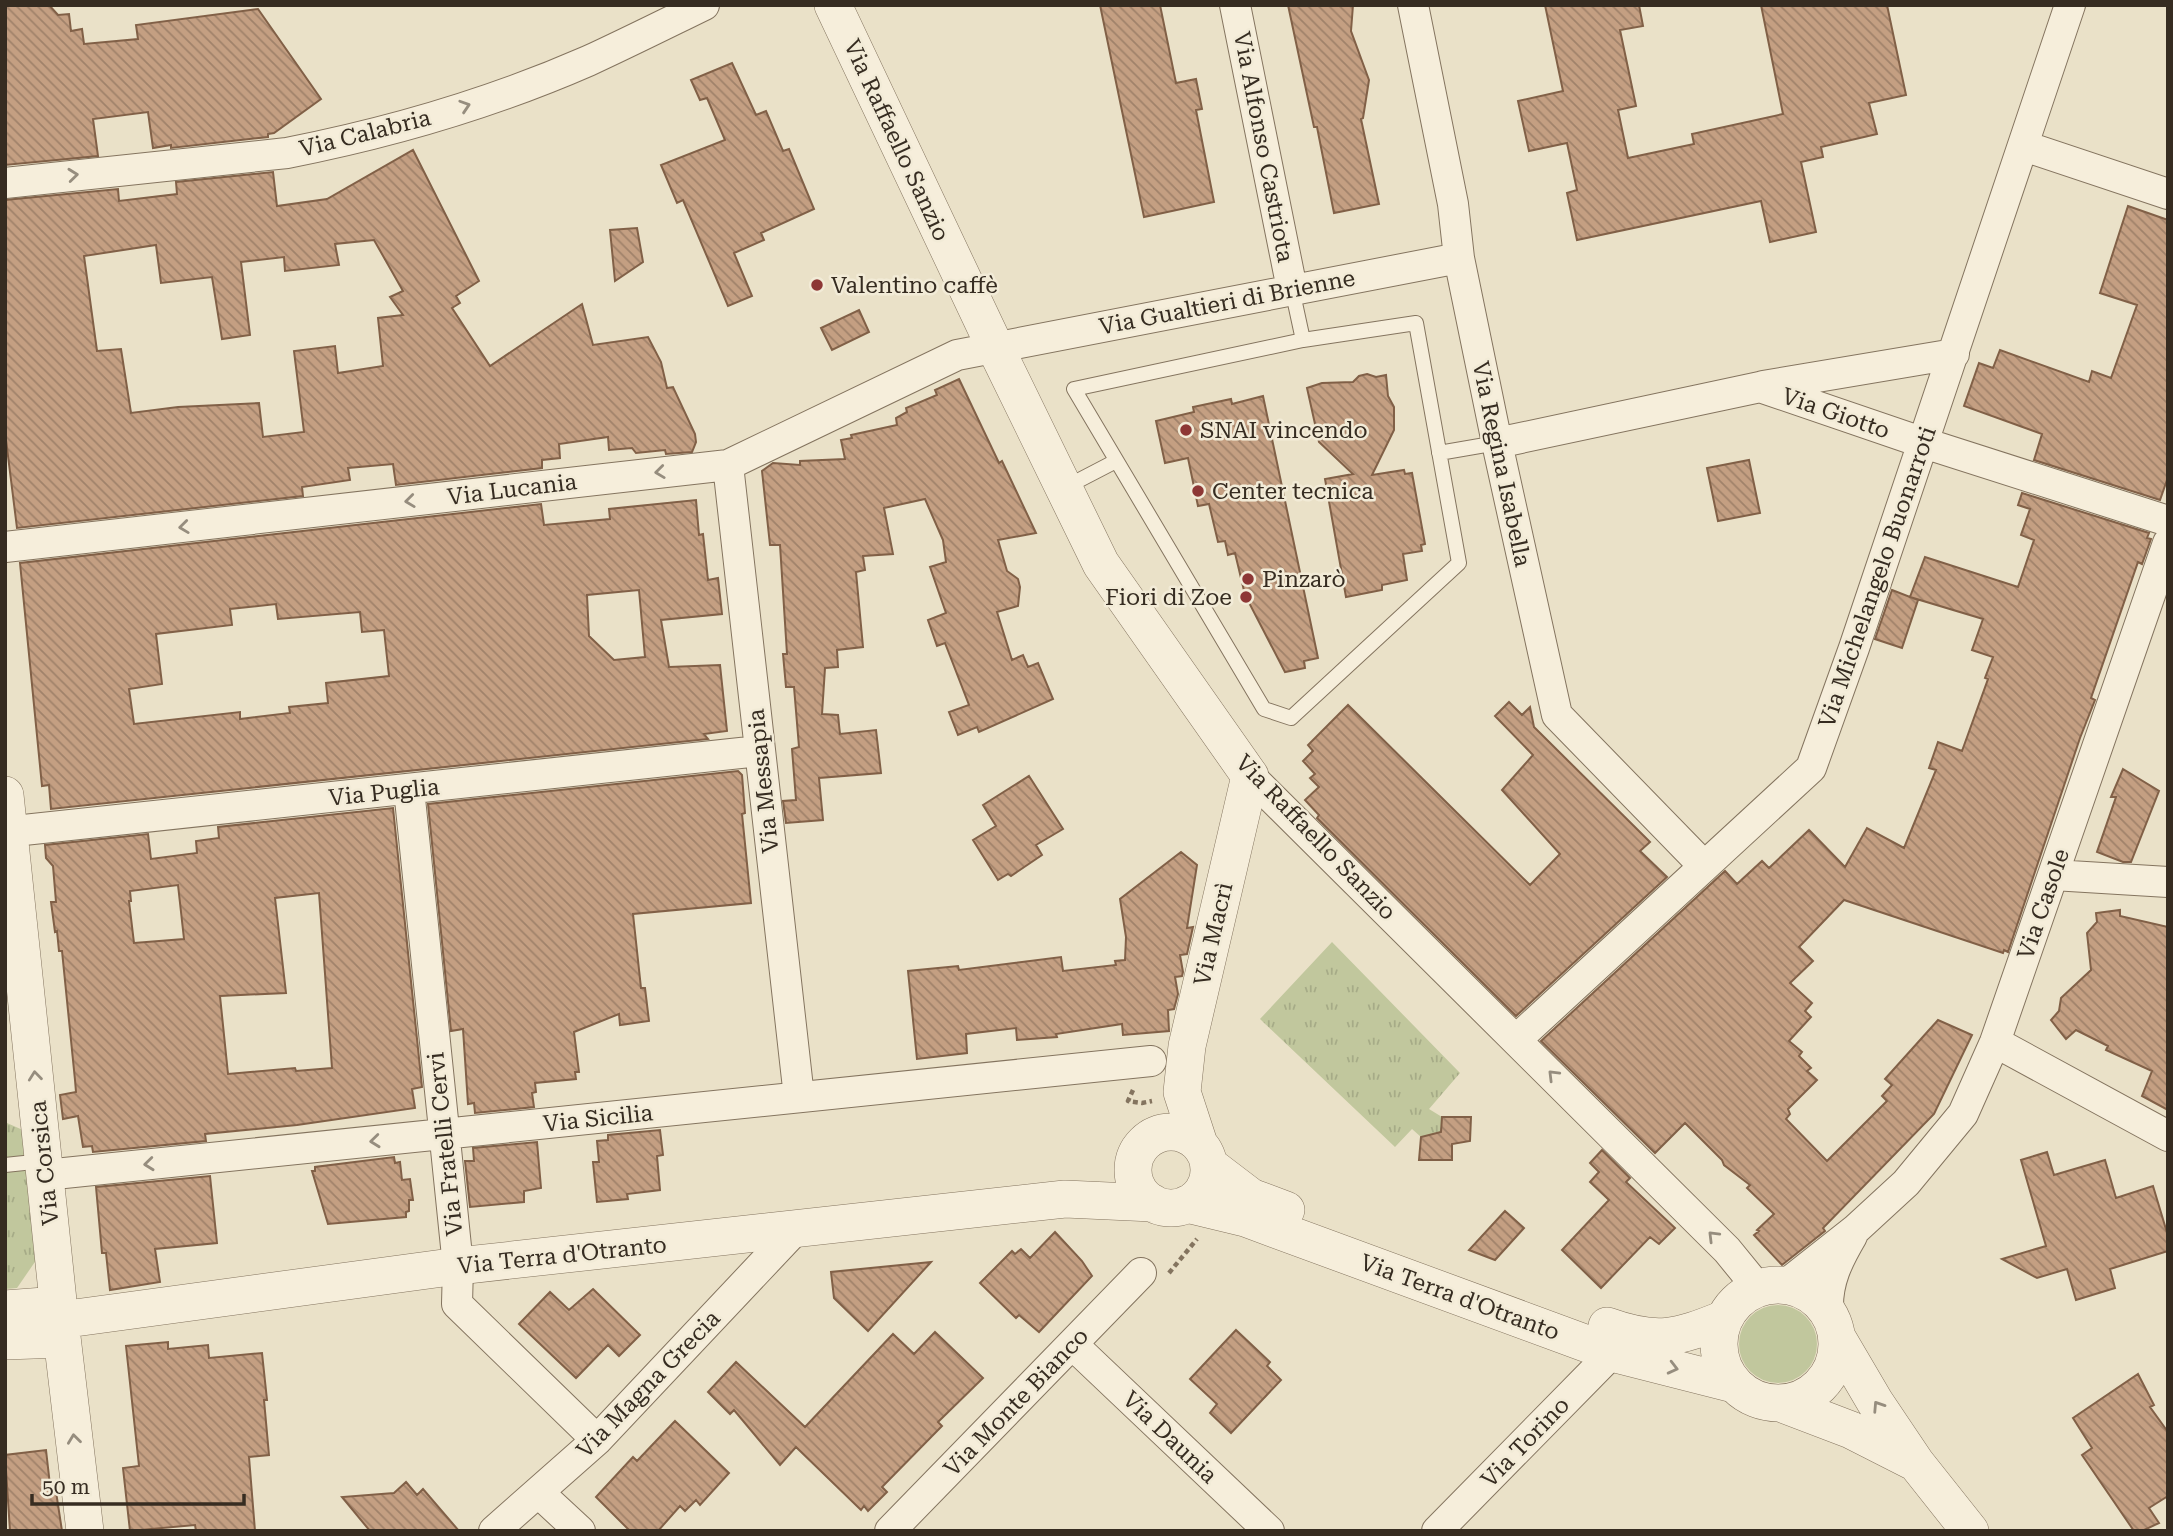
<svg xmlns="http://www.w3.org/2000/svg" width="2173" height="1536" font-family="'Roboto Serif',serif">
<defs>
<pattern id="park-tufts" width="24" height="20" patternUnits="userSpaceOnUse" patternTransform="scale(1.75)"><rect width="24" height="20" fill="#c1c79d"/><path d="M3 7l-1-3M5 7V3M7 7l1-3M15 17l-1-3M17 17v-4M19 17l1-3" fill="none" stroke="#a6ab87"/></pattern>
<pattern id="building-back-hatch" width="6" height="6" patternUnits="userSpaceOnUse" patternTransform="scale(1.75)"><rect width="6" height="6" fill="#c49f82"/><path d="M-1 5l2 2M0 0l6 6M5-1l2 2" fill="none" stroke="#a0826a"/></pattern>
</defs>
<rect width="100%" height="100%" fill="#eae1c8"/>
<path fill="#c1c79d" d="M1739 1344a39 39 0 1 1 78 0a39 39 0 1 1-78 0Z"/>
<path fill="url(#park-tufts)" d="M 1332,942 L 1460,1073 L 1429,1109 L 1442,1117 L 1471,1117 L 1470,1141 L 1452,1144 L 1452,1160 L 1419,1160 L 1421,1137 L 1412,1129 L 1395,1147 L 1260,1019 Z
M 5,1113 L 7,1123 L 25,1131 L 39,1256 L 17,1288 L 5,1289 Z"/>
<path fill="url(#building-back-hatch)" stroke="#816047" stroke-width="2" fill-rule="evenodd" d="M 5,5 L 49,5 L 58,15 L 69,14 L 71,31 L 82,29 L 84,44 L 138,39 L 136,25 L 258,9 L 321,99 L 274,133 L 268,134 L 268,137 L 171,148 L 171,145 L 153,148 L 148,112 L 93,119 L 98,156 L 5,165 Z
M 1100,5 L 1160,5 L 1176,83 L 1196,79 L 1202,109 L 1196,110 L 1214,202 L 1144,217 Z
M 1288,5 L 1353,5 L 1351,31 L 1369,80 L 1363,118 L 1361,119 L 1379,204 L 1334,213 L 1317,127 L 1314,127 Z
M 1545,5 L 1639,5 L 1643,26 L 1620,30 L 1636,106 L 1618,110 L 1628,158 L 1694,144 L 1692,134 L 1783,114 L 1761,5 L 1887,5 L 1906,95 L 1869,103 L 1877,134 L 1821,147 L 1823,157 L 1801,162 L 1816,232 L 1770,242 L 1761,201 L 1577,240 L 1567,193 L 1577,190 L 1567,143 L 1529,151 L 1518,101 L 1563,91 Z
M 732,63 L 756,115 L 766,111 L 783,151 L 789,149 L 814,209 L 761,233 L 764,240 L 734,253 L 752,296 L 728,306 L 683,200 L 677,203 L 661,165 L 725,140 L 707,98 L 700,100 L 691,80 Z
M 413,150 L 479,281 L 456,296 L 460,303 L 452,308 L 490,366 L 582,304 L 593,345 L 648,337 L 661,362 L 667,388 L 673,387 L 695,434 L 696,442 L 692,452 L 666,454 L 665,450 L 636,453 L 632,448 L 609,450 L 608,437 L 559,444 L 560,458 L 542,460 L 542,468 L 396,485 L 393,464 L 348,468 L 350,480 L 302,487 L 303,496 L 17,528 L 5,432 L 5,200 L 118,189 L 119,201 L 177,194 L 176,182 L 273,172 L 277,206 L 327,199 ZM 374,240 L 403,291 L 390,297 L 403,315 L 378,318 L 383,366 L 338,373 L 335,346 L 294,351 L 304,432 L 263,437 L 259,403 L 178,407 L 131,413 L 121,349 L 97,351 L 84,256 L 156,245 L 161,283 L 212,277 L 222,339 L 250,335 L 241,262 L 284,257 L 285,271 L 339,265 L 335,244 Z
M 2128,206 L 2168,220 L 2168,477 L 2160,500 L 2034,460 L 2042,434 L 1964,406 L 1979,363 L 1993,368 L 2000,350 L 2089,382 L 2092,371 L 2111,378 L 2137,305 L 2100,293 Z
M 637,228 L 643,262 L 615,281 L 610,230 Z
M 859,310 L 869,332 L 832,350 L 821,328 Z
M 1367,374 L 1376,377 L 1386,375 L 1388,396 L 1394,407 L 1394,430 L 1372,475 L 1404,470 L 1405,474 L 1412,473 L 1425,544 L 1421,545 L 1422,551 L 1403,554 L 1407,580 L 1382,585 L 1382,590 L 1346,597 L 1325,479 L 1353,474 L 1319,442 L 1307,388 L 1322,383 L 1353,382 L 1359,376 Z
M 959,379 L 999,463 L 1002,461 L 1036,533 L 998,540 L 1007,571 L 1018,579 L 1020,587 L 1018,606 L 997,612 L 1012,660 L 1023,655 L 1028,667 L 1038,663 L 1053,699 L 979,732 L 977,727 L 958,735 L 949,712 L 969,705 L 945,643 L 937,646 L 928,620 L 946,613 L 930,567 L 946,562 L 943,540 L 925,499 L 884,508 L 893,554 L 863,556 L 865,570 L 856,572 L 863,647 L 837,650 L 838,667 L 825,668 L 822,714 L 838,715 L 840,734 L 876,730 L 881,773 L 819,778 L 823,820 L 786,823 L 783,801 L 796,800 L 792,749 L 799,747 L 794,687 L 786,687 L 783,654 L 787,654 L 780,545 L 770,545 L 762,471 L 773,463 L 800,465 L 800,461 L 845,459 L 841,440 L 852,438 L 851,435 L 897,425 L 896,418 L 907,412 L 906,408 L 937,395 L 935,390 Z
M 1263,396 L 1318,658 L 1304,661 L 1305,668 L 1285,672 L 1245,595 L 1235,553 L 1228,555 L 1225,541 L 1218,542 L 1209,504 L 1198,506 L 1188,458 L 1165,463 L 1156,421 L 1194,412 L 1193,407 L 1231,399 L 1232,404 Z
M 1749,460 L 1760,513 L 1718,521 L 1707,468 Z
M 2022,493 L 2149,533 L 2147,538 L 2151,539 L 2142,564 L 2138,562 L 2091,698 L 2095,700 L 2080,738 L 2008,952 L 2004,950 L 2003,953 L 1844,900 L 1799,947 L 1813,961 L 1790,983 L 1812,1003 L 1805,1011 L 1811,1017 L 1789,1041 L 1802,1052 L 1799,1056 L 1811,1068 L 1807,1071 L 1817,1080 L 1788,1109 L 1790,1114 L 1786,1119 L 1827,1161 L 1887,1101 L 1882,1096 L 1892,1085 L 1885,1079 L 1938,1020 L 1972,1035 L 1934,1114 L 1823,1228 L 1825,1231 L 1782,1265 L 1754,1235 L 1759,1231 L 1757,1230 L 1774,1214 L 1747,1188 L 1750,1185 L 1724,1165 L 1722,1160 L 1685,1123 L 1655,1153 L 1541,1041 L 1725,871 L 1737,884 L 1762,861 L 1769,868 L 1809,830 L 1845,867 L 1867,828 L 1904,848 L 1936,770 L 1929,768 L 1938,742 L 1962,751 L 1988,679 L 1985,678 L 1993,657 L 1972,650 L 1983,619 L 1910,597 L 1925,557 L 2018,587 L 2034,540 L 2021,535 L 2030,509 L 2018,505 Z
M 696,500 L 699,535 L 703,534 L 708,580 L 718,578 L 722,614 L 661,620 L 669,667 L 720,665 L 727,731 L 704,734 L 708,739 L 51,809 L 49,785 L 42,786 L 20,563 L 541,504 L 544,525 L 610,519 L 609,509 ZM 639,590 L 645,657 L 614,660 L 589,636 L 587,595 ZM 276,604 L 278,619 L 360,612 L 362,632 L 384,630 L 389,676 L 326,683 L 328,703 L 289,707 L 290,713 L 240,719 L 240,712 L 134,724 L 129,689 L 162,684 L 156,634 L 232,625 L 230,609 Z
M 1892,590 L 1918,600 L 1902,648 L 1875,639 Z
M 1509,702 L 1522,715 L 1530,707 L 1534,727 L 1650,842 L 1640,851 L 1667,877 L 1516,1016 L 1317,818 L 1319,815 L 1305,800 L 1319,787 L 1310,778 L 1315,774 L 1303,761 L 1313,751 L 1308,745 L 1348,705 L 1530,885 L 1560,854 L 1502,790 L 1533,755 L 1495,716 Z
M 2123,769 L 2159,791 L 2131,862 L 2123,862 L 2097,852 L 2116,797 L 2111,797 Z
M 738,771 L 742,775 L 745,813 L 742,814 L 751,903 L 633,914 L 641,988 L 645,988 L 649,1021 L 620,1025 L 619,1014 L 574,1032 L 579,1072 L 575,1072 L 576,1079 L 535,1083 L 536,1092 L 532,1093 L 534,1107 L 475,1113 L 474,1103 L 468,1104 L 463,1029 L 451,1031 L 428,804 Z
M 1029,776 L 1063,829 L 1036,845 L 1042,855 L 1011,876 L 1008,874 L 998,880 L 973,840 L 996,826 L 983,805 Z
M 393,808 L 422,1087 L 412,1089 L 415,1108 L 297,1125 L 205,1134 L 206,1141 L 93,1152 L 92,1146 L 83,1147 L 78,1116 L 63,1119 L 60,1095 L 76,1092 L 75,1080 L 62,951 L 59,951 L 57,931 L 55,932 L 51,902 L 56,902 L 53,866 L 46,858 L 45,845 L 148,834 L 151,859 L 197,853 L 196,841 L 219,838 L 218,827 ZM 178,885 L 184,939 L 134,943 L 129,901 L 131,901 L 130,891 ZM 319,893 L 332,1068 L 296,1071 L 295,1068 L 228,1074 L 220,996 L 286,993 L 275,898 Z
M 1181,852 L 1197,865 L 1187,928 L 1193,927 L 1187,954 L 1180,955 L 1183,972 L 1182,976 L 1175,977 L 1178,994 L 1174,1009 L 1168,1010 L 1169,1031 L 1123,1035 L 1122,1024 L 1056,1034 L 1057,1037 L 1017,1040 L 1016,1028 L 966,1034 L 967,1053 L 917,1059 L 908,971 L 958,966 L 959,970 L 1061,957 L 1063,971 L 1116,965 L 1115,961 L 1125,960 L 1126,937 L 1120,899 Z
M 2120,910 L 2120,916 L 2168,927 L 2168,1110 L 2142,1096 L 2152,1071 L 2106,1050 L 2108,1046 L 2076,1030 L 2066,1039 L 2051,1020 L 2059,1011 L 2061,998 L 2091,970 L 2087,933 L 2097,922 L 2096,913 Z
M 1442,1117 L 1471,1117 L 1470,1141 L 1452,1144 L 1452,1160 L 1419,1160 L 1421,1137 L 1441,1132 Z
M 660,1130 L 663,1155 L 657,1156 L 660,1190 L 627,1194 L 628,1199 L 597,1202 L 593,1162 L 599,1162 L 597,1141 L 608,1140 L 608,1135 Z
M 537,1142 L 541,1188 L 524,1191 L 524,1202 L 470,1207 L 465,1161 L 474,1161 L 473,1148 Z
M 1602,1150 L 1630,1178 L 1626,1182 L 1675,1228 L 1659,1244 L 1650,1237 L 1601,1288 L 1562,1250 L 1609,1200 L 1590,1182 L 1599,1172 L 1590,1163 Z
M 2047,1152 L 2054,1175 L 2105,1160 L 2116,1198 L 2153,1186 L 2168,1236 L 2168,1251 L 2110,1269 L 2115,1288 L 2076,1300 L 2067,1269 L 2037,1278 L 2002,1259 L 2046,1246 L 2021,1160 Z
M 394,1157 L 395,1163 L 400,1162 L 402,1180 L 410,1179 L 413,1200 L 409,1200 L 409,1211 L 406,1212 L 406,1217 L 328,1224 L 312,1171 L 315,1171 L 315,1167 Z
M 210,1176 L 217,1243 L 155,1249 L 160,1282 L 110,1290 L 106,1253 L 102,1253 L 96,1187 Z
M 1505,1211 L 1524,1228 L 1495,1260 L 1469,1250 Z
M 1055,1232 L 1082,1261 L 1092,1276 L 1039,1332 L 1019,1315 L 1016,1318 L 980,1283 L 1012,1251 L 1015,1254 L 1021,1249 L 1030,1258 Z
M 931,1262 L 868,1331 L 834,1298 L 831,1272 Z
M 593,1289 L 640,1335 L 619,1356 L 608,1345 L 576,1378 L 519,1324 L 550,1292 L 569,1310 Z
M 1236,1330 L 1270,1362 L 1267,1366 L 1281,1380 L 1231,1433 L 1210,1413 L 1217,1404 L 1190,1379 Z
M 935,1332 L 983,1378 L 938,1422 L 942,1426 L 882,1487 L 887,1492 L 868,1511 L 864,1506 L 861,1510 L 796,1447 L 780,1465 L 734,1410 L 730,1414 L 708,1392 L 736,1362 L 805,1427 L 893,1334 L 914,1354 Z
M 168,1342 L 168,1349 L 208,1345 L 209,1358 L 262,1353 L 267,1400 L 264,1400 L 269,1455 L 249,1457 L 255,1531 L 196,1531 L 195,1525 L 130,1531 L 123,1468 L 139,1466 L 126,1346 Z
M 2138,1374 L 2154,1405 L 2150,1407 L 2168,1432 L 2168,1496 L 2149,1508 L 2159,1523 L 2142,1531 L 2134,1531 L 2082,1455 L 2092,1448 L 2073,1418 Z
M 675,1421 L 729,1473 L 700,1505 L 696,1500 L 685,1511 L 680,1506 L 658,1531 L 630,1531 L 596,1497 L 633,1457 L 637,1461 Z
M 46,1450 L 50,1485 L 55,1485 L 62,1531 L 10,1531 L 5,1455 Z
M 406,1482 L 417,1495 L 423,1489 L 459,1531 L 370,1531 L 342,1497 L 394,1493 Z"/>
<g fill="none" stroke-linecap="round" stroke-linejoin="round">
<defs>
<path id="service" d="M 1292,289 L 1303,340
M 1416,323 L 1459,563 L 1291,718 L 1264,709 L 1074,389 L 1303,340 Z
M 1439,453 L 1497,443
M 1066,487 L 1116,461
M 5,1165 L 43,1161"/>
<path id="minor" d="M 1235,5 L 1292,289
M 1413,5 L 1453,204 L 1459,258 L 1497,443 L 1557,715 L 1704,866
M 2024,146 L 2168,194
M 5,183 L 287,153 C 389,133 492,103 588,61 C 627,43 665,24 704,5
M 1763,386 L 1954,354
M 1497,443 L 1760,387 L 1924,443 L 2168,521
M 728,465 L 799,1097
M 5,547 L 728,465 L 957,355 L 1459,258
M 1250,776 L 1727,1250 L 1758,1288
M 409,789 L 458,1266 L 457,1304 L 597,1440
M 5,832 L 759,751
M 2053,875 L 2168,882
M 1517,1039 L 1811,768 L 1854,648 L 2070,5
M 1995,1042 L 2168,1136
M 45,1175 L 1151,1061
M 1785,1285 L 1856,1229 L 1906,1183 L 1963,1114 L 1995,1042 L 2168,543
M 1828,1310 C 1827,1281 1838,1260 1852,1236
M 1072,1344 L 1269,1531
M 539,1493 L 580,1531
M 494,1531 L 597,1440 L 796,1229
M 890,1531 L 1141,1273
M 1437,1531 L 1612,1353"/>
<path id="tertiary" d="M 833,5 L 995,347 L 1101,564 L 1250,776 L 1187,1046 L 1182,1092 L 1199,1144
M 5,795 L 60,1320 L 85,1531
M1133 1170a38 38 0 1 1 76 0a38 38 0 1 1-76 0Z
M 1209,1165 L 1251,1197 L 1286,1210
M 1187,1204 L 1245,1218 L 1612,1353 L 1734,1384
M1719 1344a59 59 0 1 1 118 0a59 59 0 1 1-118 0Z
M 5,1309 L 58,1305
M 60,1320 L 458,1266 L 1065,1199 L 1153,1203
M 1607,1326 C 1657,1344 1677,1338 1724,1319
M 1838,1339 L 1875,1402 L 1916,1463 L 1970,1531
M 5,1341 L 62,1339
M 1783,1404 L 1851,1430 L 1912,1461"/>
</defs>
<use href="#service" stroke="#84745f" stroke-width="16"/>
<use href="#minor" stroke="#84745f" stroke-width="32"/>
<use href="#tertiary" stroke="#84745f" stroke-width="38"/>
<path stroke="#84745f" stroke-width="4.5" stroke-dasharray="5 3.5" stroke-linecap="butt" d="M 1133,1090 L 1128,1101 L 1142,1103 L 1152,1101
M 1169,1273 L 1197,1239"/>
<use href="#service" stroke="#f6eedb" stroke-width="14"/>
<use href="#minor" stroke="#f6eedb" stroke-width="30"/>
<use href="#tertiary" stroke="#f6eedb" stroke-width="37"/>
</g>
<defs><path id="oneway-chevron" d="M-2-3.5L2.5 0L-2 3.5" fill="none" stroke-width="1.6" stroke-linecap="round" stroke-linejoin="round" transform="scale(1.75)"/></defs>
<g stroke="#968d7e">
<use href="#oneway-chevron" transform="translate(465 106) rotate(-18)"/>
<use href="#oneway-chevron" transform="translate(73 175) rotate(-6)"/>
<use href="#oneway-chevron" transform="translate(660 472) rotate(173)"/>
<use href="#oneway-chevron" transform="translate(410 501) rotate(173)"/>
<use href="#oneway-chevron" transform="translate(184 527) rotate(173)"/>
<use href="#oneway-chevron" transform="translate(1553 1075) rotate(-135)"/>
<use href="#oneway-chevron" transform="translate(35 1076) rotate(-96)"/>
<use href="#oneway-chevron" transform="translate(375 1141) rotate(174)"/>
<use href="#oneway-chevron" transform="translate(149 1164) rotate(174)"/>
<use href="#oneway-chevron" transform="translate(1713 1236) rotate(-135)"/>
<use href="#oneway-chevron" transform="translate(1673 1368) rotate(14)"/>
<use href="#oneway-chevron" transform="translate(1878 1406) rotate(-123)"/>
<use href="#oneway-chevron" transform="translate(74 1439) rotate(-97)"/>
</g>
<g fill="#8d3735" stroke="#f2ebd7" stroke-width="2.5">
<circle cx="817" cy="285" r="7"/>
<circle cx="1186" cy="430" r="7"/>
<circle cx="1198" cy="491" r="7"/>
<circle cx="1248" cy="579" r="7"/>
<circle cx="1246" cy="597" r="7"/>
</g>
<g text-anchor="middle" stroke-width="5" stroke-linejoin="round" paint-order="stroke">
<g font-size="23" fill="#362c21" stroke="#f2ebd7">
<text transform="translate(365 133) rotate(-14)" y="8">Via Calabria</text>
<text transform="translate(897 140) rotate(65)" y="8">Via Raffaello Sanzio</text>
<text transform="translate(1264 147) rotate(79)" y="8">Via Alfonso Castriota</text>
<text transform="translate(1227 302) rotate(-11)" y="8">Via Gualtieri di Brienne</text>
<text transform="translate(1836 413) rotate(19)" y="8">Via Giotto</text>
<text transform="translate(1502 464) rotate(78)" y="8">Via Regina Isabella</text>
<text transform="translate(512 489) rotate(-7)" y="8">Via Lucania</text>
<text transform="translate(1877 577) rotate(-71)" y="8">Via Michelangelo Buonarroti</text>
<text transform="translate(763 781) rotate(-96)" y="8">Via Messapia</text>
<text transform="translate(384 792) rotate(-6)" y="8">Via Puglia</text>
<text transform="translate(1316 837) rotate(46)" y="8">Via Raffaello Sanzio</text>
<text transform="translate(2043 904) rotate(-71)" y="8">Via Casole</text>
<text transform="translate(1213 934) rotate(-77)" y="8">Via Macrì</text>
<text transform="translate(598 1118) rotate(-6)" y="8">Via Sicilia</text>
<text transform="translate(445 1144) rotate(-96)" y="8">Via Fratelli Cervi</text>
<text transform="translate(44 1163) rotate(-96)" y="8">Via Corsica</text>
<text transform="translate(562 1255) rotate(-6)" y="8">Via Terra d'Otranto</text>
<text transform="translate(1460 1297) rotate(20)" y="8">Via Terra d'Otranto</text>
<text transform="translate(648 1384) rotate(-46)" y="8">Via Magna Grecia</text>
<text transform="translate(1016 1402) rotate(-46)" y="8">Via Monte Bianco</text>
<text transform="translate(1170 1437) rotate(44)" y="8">Via Daunia</text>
<text transform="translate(1525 1442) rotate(-46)" y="8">Via Torino</text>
</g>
<g font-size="23" fill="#362c21" stroke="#f2ebd7" text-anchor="start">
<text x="831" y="293">Valentino caffè</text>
<text x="1200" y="438">SNAI vincendo</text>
<text x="1212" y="499">Center tecnica</text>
<text x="1262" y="587">Pinzarò</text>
<text x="1232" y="605" text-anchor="end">Fiori di Zoe</text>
</g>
</g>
<rect width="2173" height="1536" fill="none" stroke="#362c21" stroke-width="14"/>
<path d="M32 1494v10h212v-10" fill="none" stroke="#362c21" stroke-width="3.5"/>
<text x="42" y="1494" font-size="21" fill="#362c21" stroke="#f2ebd7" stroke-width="5" paint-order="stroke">50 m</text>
</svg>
